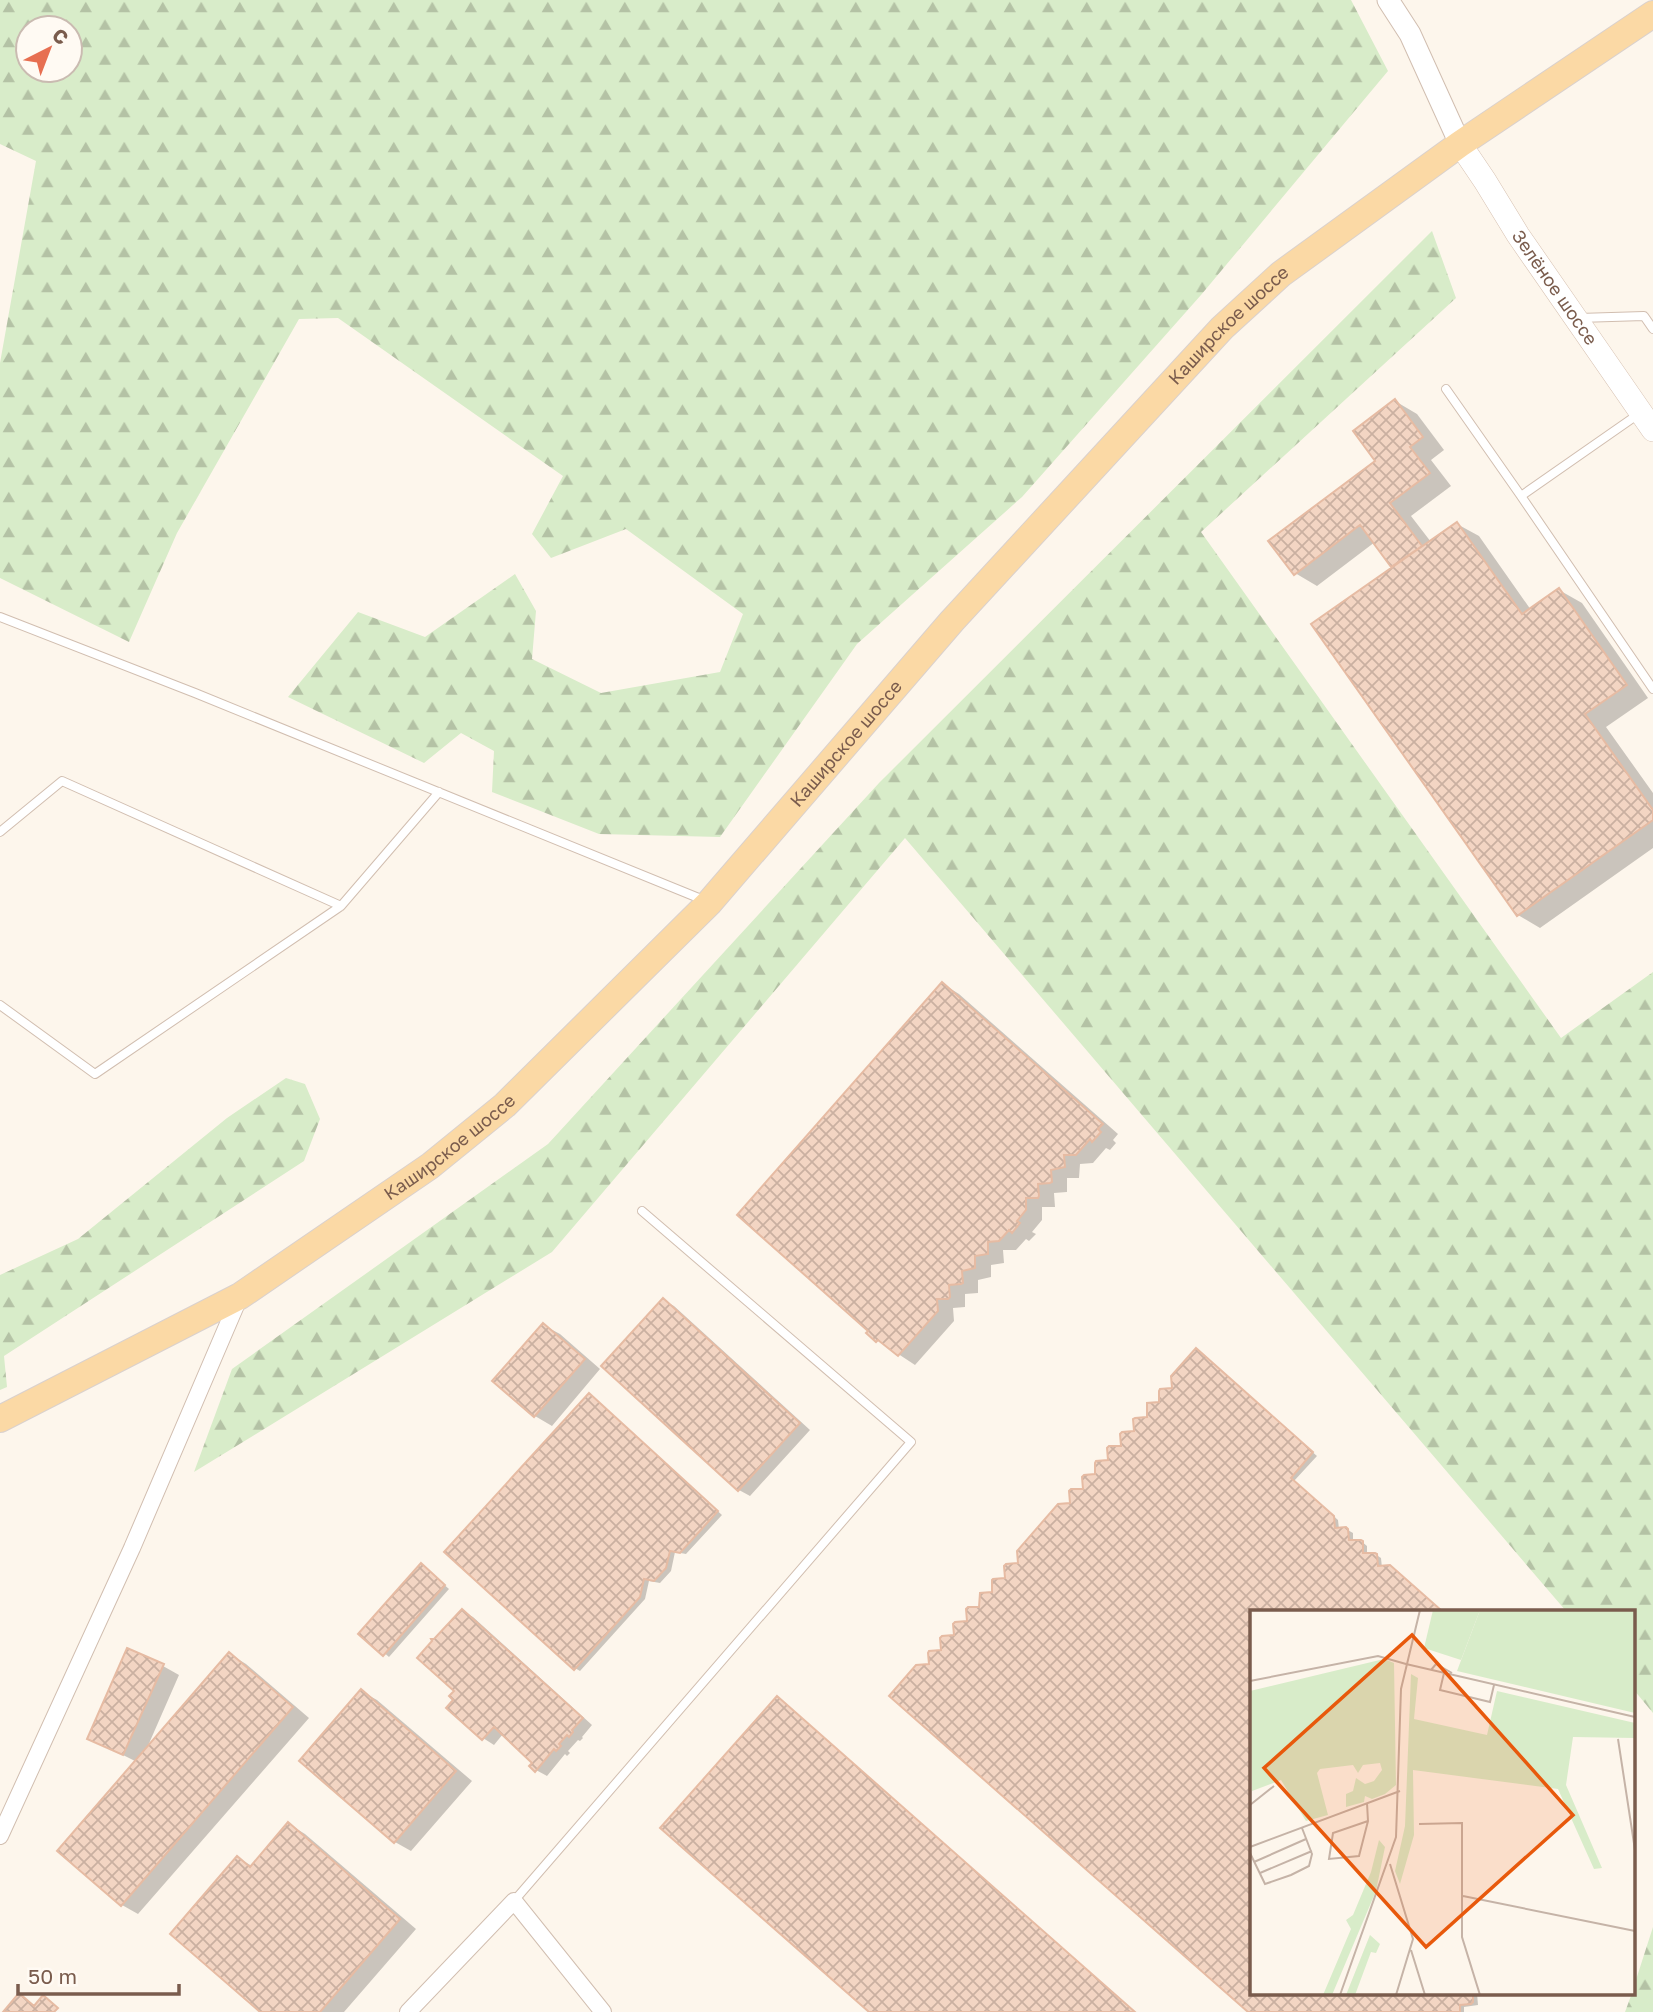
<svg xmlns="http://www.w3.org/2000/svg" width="1653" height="2012" font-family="'Golos Text',sans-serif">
<defs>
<pattern id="forest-firs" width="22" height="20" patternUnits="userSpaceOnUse" patternTransform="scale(1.75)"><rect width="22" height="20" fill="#d8ecc9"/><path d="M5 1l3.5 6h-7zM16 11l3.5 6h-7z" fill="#b4c2a5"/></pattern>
<pattern id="building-cross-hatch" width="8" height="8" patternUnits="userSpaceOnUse" patternTransform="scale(1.75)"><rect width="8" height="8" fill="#f3d5c3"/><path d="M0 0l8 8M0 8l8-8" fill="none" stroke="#cab0a1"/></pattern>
</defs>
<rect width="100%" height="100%" fill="#fdf6ec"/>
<path fill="url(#forest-firs)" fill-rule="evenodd" d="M 0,0 L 1351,0 L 1388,71 L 1201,295 L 1022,497 L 857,644 L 720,837 L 599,834 L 492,792 L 494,751 L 461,733 L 424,763 L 288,697 L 358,612 L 425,637 L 515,574 L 536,611 L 532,659 L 601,693 L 720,672 L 743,614 L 626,529 L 551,558 L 532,534 L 563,476 L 338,318 L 299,319 L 177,533 L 129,642 L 0,578 L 0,363 L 36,161 L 0,144 ZM 70,28 L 70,70 L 28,70 L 28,28 Z
M 1432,231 L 1456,298 L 1201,532 L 1561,1038 L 1653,972 L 1653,1713 L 1634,1690 L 1634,1611 L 1566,1611 L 905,838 L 552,1252 L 194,1472 L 232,1369 L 548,1144 L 879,783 Z
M 286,1078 L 305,1084 L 320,1119 L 304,1161 L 4,1356 L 7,1387 L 0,1390 L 0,1275 L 78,1239 L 227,1118 Z
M 1653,1927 L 1653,2012 L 1625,2012 L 1632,1993 L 1634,1993 L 1634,1986 Z"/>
<path fill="#0003" d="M 1395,401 L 1417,414 L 1444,450 L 1431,460 L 1451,486 L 1411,516 L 1431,542 L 1457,524 L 1479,536 L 1531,610 L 1559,590 L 1582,603 L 1648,698 L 1606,727 L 1653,793 L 1653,848 L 1540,928 L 1518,915 L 1394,567 L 1375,542 L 1317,586 L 1295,573 L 1378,461 Z
M 943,984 L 959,994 L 1118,1134 L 1113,1140 L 1116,1143 L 1110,1150 L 1106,1148 L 1093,1163 L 1080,1164 L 1079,1178 L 1067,1178 L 1067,1192 L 1054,1193 L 1055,1207 L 1042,1207 L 1042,1220 L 1032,1232 L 1036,1234 L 1029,1241 L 1026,1239 L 1016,1250 L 1003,1250 L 1004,1263 L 991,1265 L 991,1277 L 978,1280 L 978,1293 L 965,1294 L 965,1307 L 953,1308 L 954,1321 L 915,1365 L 877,1340 Z
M 663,1300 L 674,1306 L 810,1430 L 750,1496 L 739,1490 Z
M 543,1325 L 560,1334 L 600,1369 L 552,1426 L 535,1416 L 495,1381 Z
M 1200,1353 L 1317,1456 L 1294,1481 L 1338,1520 L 1339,1529 L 1346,1529 L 1353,1533 L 1353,1542 L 1361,1541 L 1367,1546 L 1367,1555 L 1375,1554 L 1381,1558 L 1382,1568 L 1395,1570 L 1441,1611 L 1252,1611 L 1252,1993 L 1477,1993 L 1478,2005 L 1464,2007 L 1464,2012 L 1250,2012 L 931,1666 L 1174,1390 Z
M 594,1398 L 722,1515 L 686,1554 L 675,1552 L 671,1571 L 660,1583 L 649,1581 L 645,1599 L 580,1671 L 575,1668 Z
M 425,1568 L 449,1589 L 389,1657 L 361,1633 Z
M 462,1611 L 473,1617 L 592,1725 L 582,1737 L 583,1738 L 580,1741 L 578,1740 L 568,1751 L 570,1753 L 567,1756 L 565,1754 L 547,1776 L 536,1770 L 535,1763 L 503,1734 L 494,1745 L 483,1738 L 456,1700 Z
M 230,1654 L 246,1664 L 309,1718 L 138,1914 L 122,1905 L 59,1851 L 137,1762 L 89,1738 L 163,1666 L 179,1675 L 147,1748 Z
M 361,1691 L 377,1700 L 472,1781 L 411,1851 L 395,1842 Z
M 289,1824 L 305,1834 L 416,1929 L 344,2012 L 263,2012 L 238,1858 L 252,1866 Z"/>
<path fill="url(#building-cross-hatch)" stroke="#e6bba3" stroke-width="2" d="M 1395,399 L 1423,437 L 1410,447 L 1430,473 L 1390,503 L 1422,546 L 1391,567 L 1360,525 L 1294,575 L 1268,541 L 1375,461 L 1353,431 Z
M 1457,522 L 1522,614 L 1559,588 L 1627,685 L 1585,714 L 1653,810 L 1653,820 L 1517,916 L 1311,624 Z
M 942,982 L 1103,1124 L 1098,1129 L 1101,1132 L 1092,1142 L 1090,1139 L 1076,1155 L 1064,1155 L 1065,1167 L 1051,1170 L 1052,1182 L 1050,1183 L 1038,1184 L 1039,1196 L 1038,1198 L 1026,1198 L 1026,1210 L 1017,1221 L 1020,1223 L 1012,1233 L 1009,1230 L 999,1241 L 988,1242 L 988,1254 L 975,1256 L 975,1268 L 962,1271 L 963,1283 L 961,1284 L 949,1285 L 950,1297 L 948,1299 L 937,1299 L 938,1311 L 898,1356 L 878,1340 L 876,1342 L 866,1333 L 868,1331 L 737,1215 Z
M 663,1298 L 800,1423 L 738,1491 L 601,1366 Z
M 543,1323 L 585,1359 L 534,1417 L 492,1381 Z
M 1196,1348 L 1313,1452 L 1291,1478 L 1334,1516 L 1335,1528 L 1346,1527 L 1348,1529 L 1349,1540 L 1361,1540 L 1363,1541 L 1363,1553 L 1375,1553 L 1377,1554 L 1378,1566 L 1390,1565 L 1442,1611 L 1252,1611 L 1252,1993 L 1473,1993 L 1473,2002 L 1471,2004 L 1460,2005 L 1460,2012 L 1248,2012 L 889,1696 L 916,1665 L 929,1664 L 928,1653 L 929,1651 L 941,1650 L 940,1638 L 942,1636 L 954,1635 L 953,1624 L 955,1622 L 967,1621 L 966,1609 L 968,1607 L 979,1607 L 980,1593 L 992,1592 L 992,1580 L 993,1579 L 1005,1578 L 1004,1566 L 1006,1564 L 1018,1563 L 1017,1551 L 1058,1504 L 1070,1503 L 1069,1491 L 1071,1489 L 1083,1489 L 1082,1477 L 1084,1475 L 1095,1474 L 1095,1463 L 1096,1461 L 1108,1460 L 1107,1448 L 1109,1446 L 1121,1446 L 1120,1434 L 1122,1432 L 1134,1431 L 1133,1419 L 1135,1418 L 1147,1417 L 1147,1403 L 1159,1402 L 1159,1391 L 1160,1389 L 1172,1388 L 1171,1376 Z
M 589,1393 L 718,1511 L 680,1553 L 670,1551 L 666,1568 L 654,1581 L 644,1579 L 640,1597 L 574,1670 L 444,1552 Z
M 421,1563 L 445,1585 L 383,1656 L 358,1634 Z
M 462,1609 L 583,1718 L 572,1730 L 573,1732 L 569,1737 L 567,1735 L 559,1744 L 561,1746 L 556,1751 L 554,1749 L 535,1772 L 529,1766 L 532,1763 L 494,1727 L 482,1740 L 446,1708 L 453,1700 L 449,1696 L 454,1691 L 417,1658 L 432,1641 L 431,1639 L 434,1639 Z
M 127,1648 L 164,1664 L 123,1755 L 87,1739 Z
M 229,1652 L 293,1707 L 121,1906 L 57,1851 Z
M 361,1689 L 456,1771 L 394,1843 L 299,1761 Z
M 777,1696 L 1135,2012 L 869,2012 L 660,1828 Z
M 288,1822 L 400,1919 L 320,2012 L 260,2012 L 170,1934 L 237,1856 L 250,1867 Z
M 19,1993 L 34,2006 L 43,1995 L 58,2008 L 54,2012 L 3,2012 Z"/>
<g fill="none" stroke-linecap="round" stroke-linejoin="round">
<defs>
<path id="service" d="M 1579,318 L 1644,316 L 1653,329
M 1446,389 L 1521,496
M 1640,413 L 1521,496 L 1653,689
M 0,617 L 195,693 L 706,901
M 0,832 L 62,781 L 341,906 L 439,792
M 0,1005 L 95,1074 L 341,906
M 514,1901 L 911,1442 L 642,1211"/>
<path id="minor" d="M 0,1836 L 132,1548 L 240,1296
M 408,2012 L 514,1901 L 603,2012"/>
<path id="tertiary" d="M 1388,0 L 1410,34 L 1460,144"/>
<g id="secondary">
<path id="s1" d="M 1460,144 L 1485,181 L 1518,235 L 1653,430"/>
</g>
<g id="primary">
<path id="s2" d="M 0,1419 L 240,1296 L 430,1166 L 505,1105 L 709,903 L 952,621 L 1222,328 L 1281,274 L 1460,144 L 1653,14"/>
</g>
</defs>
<use href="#service" stroke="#d1beb0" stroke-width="10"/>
<use href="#minor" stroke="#d1beb0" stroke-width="18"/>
<use href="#tertiary" stroke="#d1beb0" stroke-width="23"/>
<use href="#secondary" stroke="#d6c0b0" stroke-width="24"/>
<use href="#primary" stroke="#dad1cd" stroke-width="28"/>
<use href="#service" stroke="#fff" stroke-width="8"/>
<use href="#minor" stroke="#fff" stroke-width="16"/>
<use href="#tertiary" stroke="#fff" stroke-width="21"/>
<use href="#secondary" stroke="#fff" stroke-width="23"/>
<use href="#primary" stroke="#fbd9a5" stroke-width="26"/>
</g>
<g text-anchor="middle" stroke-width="5" stroke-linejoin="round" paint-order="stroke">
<g font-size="18" fill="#7a5c4d" stroke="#fffaf3">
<text dy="6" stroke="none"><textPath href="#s1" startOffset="172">Зелёное шоссе</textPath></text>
<text dy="6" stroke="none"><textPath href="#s2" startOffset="1661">Каширское шоссе</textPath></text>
<text dy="6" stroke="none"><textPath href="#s2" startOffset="1094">Каширское шоссе</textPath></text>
<text dy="6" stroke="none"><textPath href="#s2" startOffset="527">Каширское шоссе</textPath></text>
</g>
</g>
<g transform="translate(1250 1610)">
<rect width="385" height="385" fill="#fdf6ec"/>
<path d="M 183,0 L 230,0 L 211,50 L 174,38 Z" fill="#d8ecc9"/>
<path d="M 230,0 L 385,0 L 385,103 L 207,61 ZM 134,49 L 144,53 L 146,175 L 135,184 L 122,189 L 115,186 L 114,192 L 96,197 L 96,184 L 103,181 L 106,168 L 115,174 L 124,171 L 132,160 L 130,153 L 113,155 L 108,163 L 103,155 L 70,159 L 67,163 L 78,205 L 56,211 L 31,170 L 2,181 L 0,81 ZM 161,64 L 168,68 L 164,109 L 237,125 L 247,81 L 385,113 L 385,128 L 323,127 L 316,175 L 352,258 L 344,259 L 308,179 L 163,160 L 164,225 L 150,274 L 145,261 L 155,216 ZM 129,230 L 135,237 L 126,281 L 82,385 L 73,385 L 101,319 L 96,310 L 103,305 L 121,262 ZM 120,325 L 130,334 L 126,343 L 121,342 L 105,385 L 96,385 Z" fill="#d8ecc9"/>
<path fill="none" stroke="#c5b3a7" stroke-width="2" d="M 156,54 L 385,107M 181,60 L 186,54 L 202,63M 194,63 L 190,80 L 240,92 L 244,75M 0,71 L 128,46 L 156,54M 368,129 L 385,240M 117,193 L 118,211 L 83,223 L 79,249 L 109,246 L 118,211M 0,195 L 24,176M 169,214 L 212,213 L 212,327 L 230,385M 0,228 L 0,237 L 150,181M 0,243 L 15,274 L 41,265 L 59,256 L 62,244 L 52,218M 4,252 L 56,229M 140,254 L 163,329 L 146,385M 10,263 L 62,241M 213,286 L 385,321M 161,340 L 175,385M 90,385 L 146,227 L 151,79 L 170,0"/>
<path fill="#e8590c" fill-opacity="0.15" stroke="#e8590c" stroke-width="3.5" d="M 162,25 L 323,205 L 176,337 L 14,158 Z"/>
<rect width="385" height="385" fill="none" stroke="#7a5c4d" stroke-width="3.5"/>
</g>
<g transform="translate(49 49) rotate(42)"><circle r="33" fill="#fffaf3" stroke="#cabbb1" stroke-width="2"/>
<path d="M0-5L12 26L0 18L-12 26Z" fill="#e76f51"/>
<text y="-10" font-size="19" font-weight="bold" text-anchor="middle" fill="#7a5c4d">С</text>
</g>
<path d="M18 1984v10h161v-10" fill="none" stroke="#7a5c4d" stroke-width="3.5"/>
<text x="28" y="1984" font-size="21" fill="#7a5c4d" stroke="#fffaf3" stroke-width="5" paint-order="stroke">50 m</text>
</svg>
